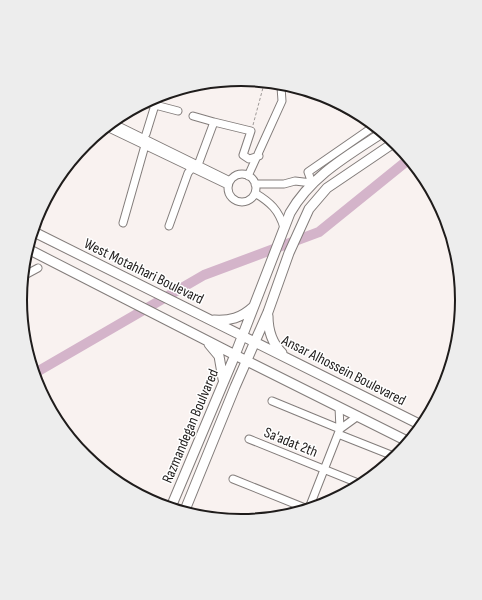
<svg xmlns="http://www.w3.org/2000/svg" width="482" height="600" font-family="'Sofia Sans Condensed',sans-serif">
<rect width="100%" height="100%" fill="#f9f2f0"/>
<g fill="none" stroke-linecap="round" stroke-linejoin="round">
<path stroke="#d4b4ca" stroke-width="10" d="M 35,373 L 204,275 L 319,232 L 408,160"/>
<defs>
<path id="minor" d="M 319,95 L 351,112
M 146,103 L 155,105
M 193,116 L 214,122
M 114,124 L 230,181
M 109,128 L 228,185
M 146,134 L 155,105 L 178,111
M228 188a14 14 0 1 1 28 0a14 14 0 1 1-28 0Z
M 248,176 L 282,101 L 281,87
M 255,184 L 284,184 L 295,181 L 312,183 L 308,172 L 373,127
M 255,193 C 270,202 279,210 284,228
M 123,223 L 146,142
M 169,226 L 188,173 L 192,168 L 198,165 L 214,122 L 251,131 L 243,155 L 249,159 L 259,156
M 25,275 L 38,268
M 272,401 L 340,429
M 340,429 L 358,416
M 338,434 L 396,457
M 249,439 L 358,483
M 233,479 L 305,508
M 309,508 L 340,429 L 339,407"/>
<path id="major" d="M 34,232 L 419,424
M 30,250 L 235,355 L 407,441
M 268,316 C 268,331 272,343 282,353
M 214,320 C 230,321 241,318 253,307
M 209,344 L 219,356 L 223,379
M 171,507 L 235,355 L 290,213 C 311,176 347,156 382,133
M 185,510 L 235,387 L 268,312 L 289,253 L 309,209 L 327,188 L 395,142"/>
</defs>
<use href="#minor" stroke="#837d7b" stroke-width="9"/>
<use href="#major" stroke="#837d7b" stroke-width="11"/>
<path stroke="#9f9a98" stroke-width="1" stroke-dasharray="3 2" stroke-linecap="butt" d="M 253,125 L 264,84"/>
<use href="#minor" stroke="#fff" stroke-width="7"/>
<use href="#major" stroke="#fff" stroke-width="9"/>
</g>
<g text-anchor="middle" stroke-width="3" stroke-linejoin="round" paint-order="stroke">
<g font-size="15" fill="#1f1c1b" stroke="#fff">
<text transform="translate(144 271) rotate(26)" y="5">West Motahhari Boulevard</text>
<text transform="translate(344 370) rotate(27)" y="5">Ansar Alhossein Boulevared</text>
<text transform="translate(190 426) rotate(-67)" y="5">Razmandegan Boulvared</text>
<text transform="translate(291 442) rotate(22)" y="5">Sa'adat 2th</text>
</g>
</g>
<path d="M0 0H482V600H0ZM27 300a214 214 0 1 1 428 0a214 214 0 1 1-428 0Z" fill="#ededed" fill-rule="evenodd"/>
<path fill="none" stroke="#1f1c1b" stroke-width="2" d="M27 300a214 214 0 1 1 428 0a214 214 0 1 1-428 0Z"/>
</svg>
